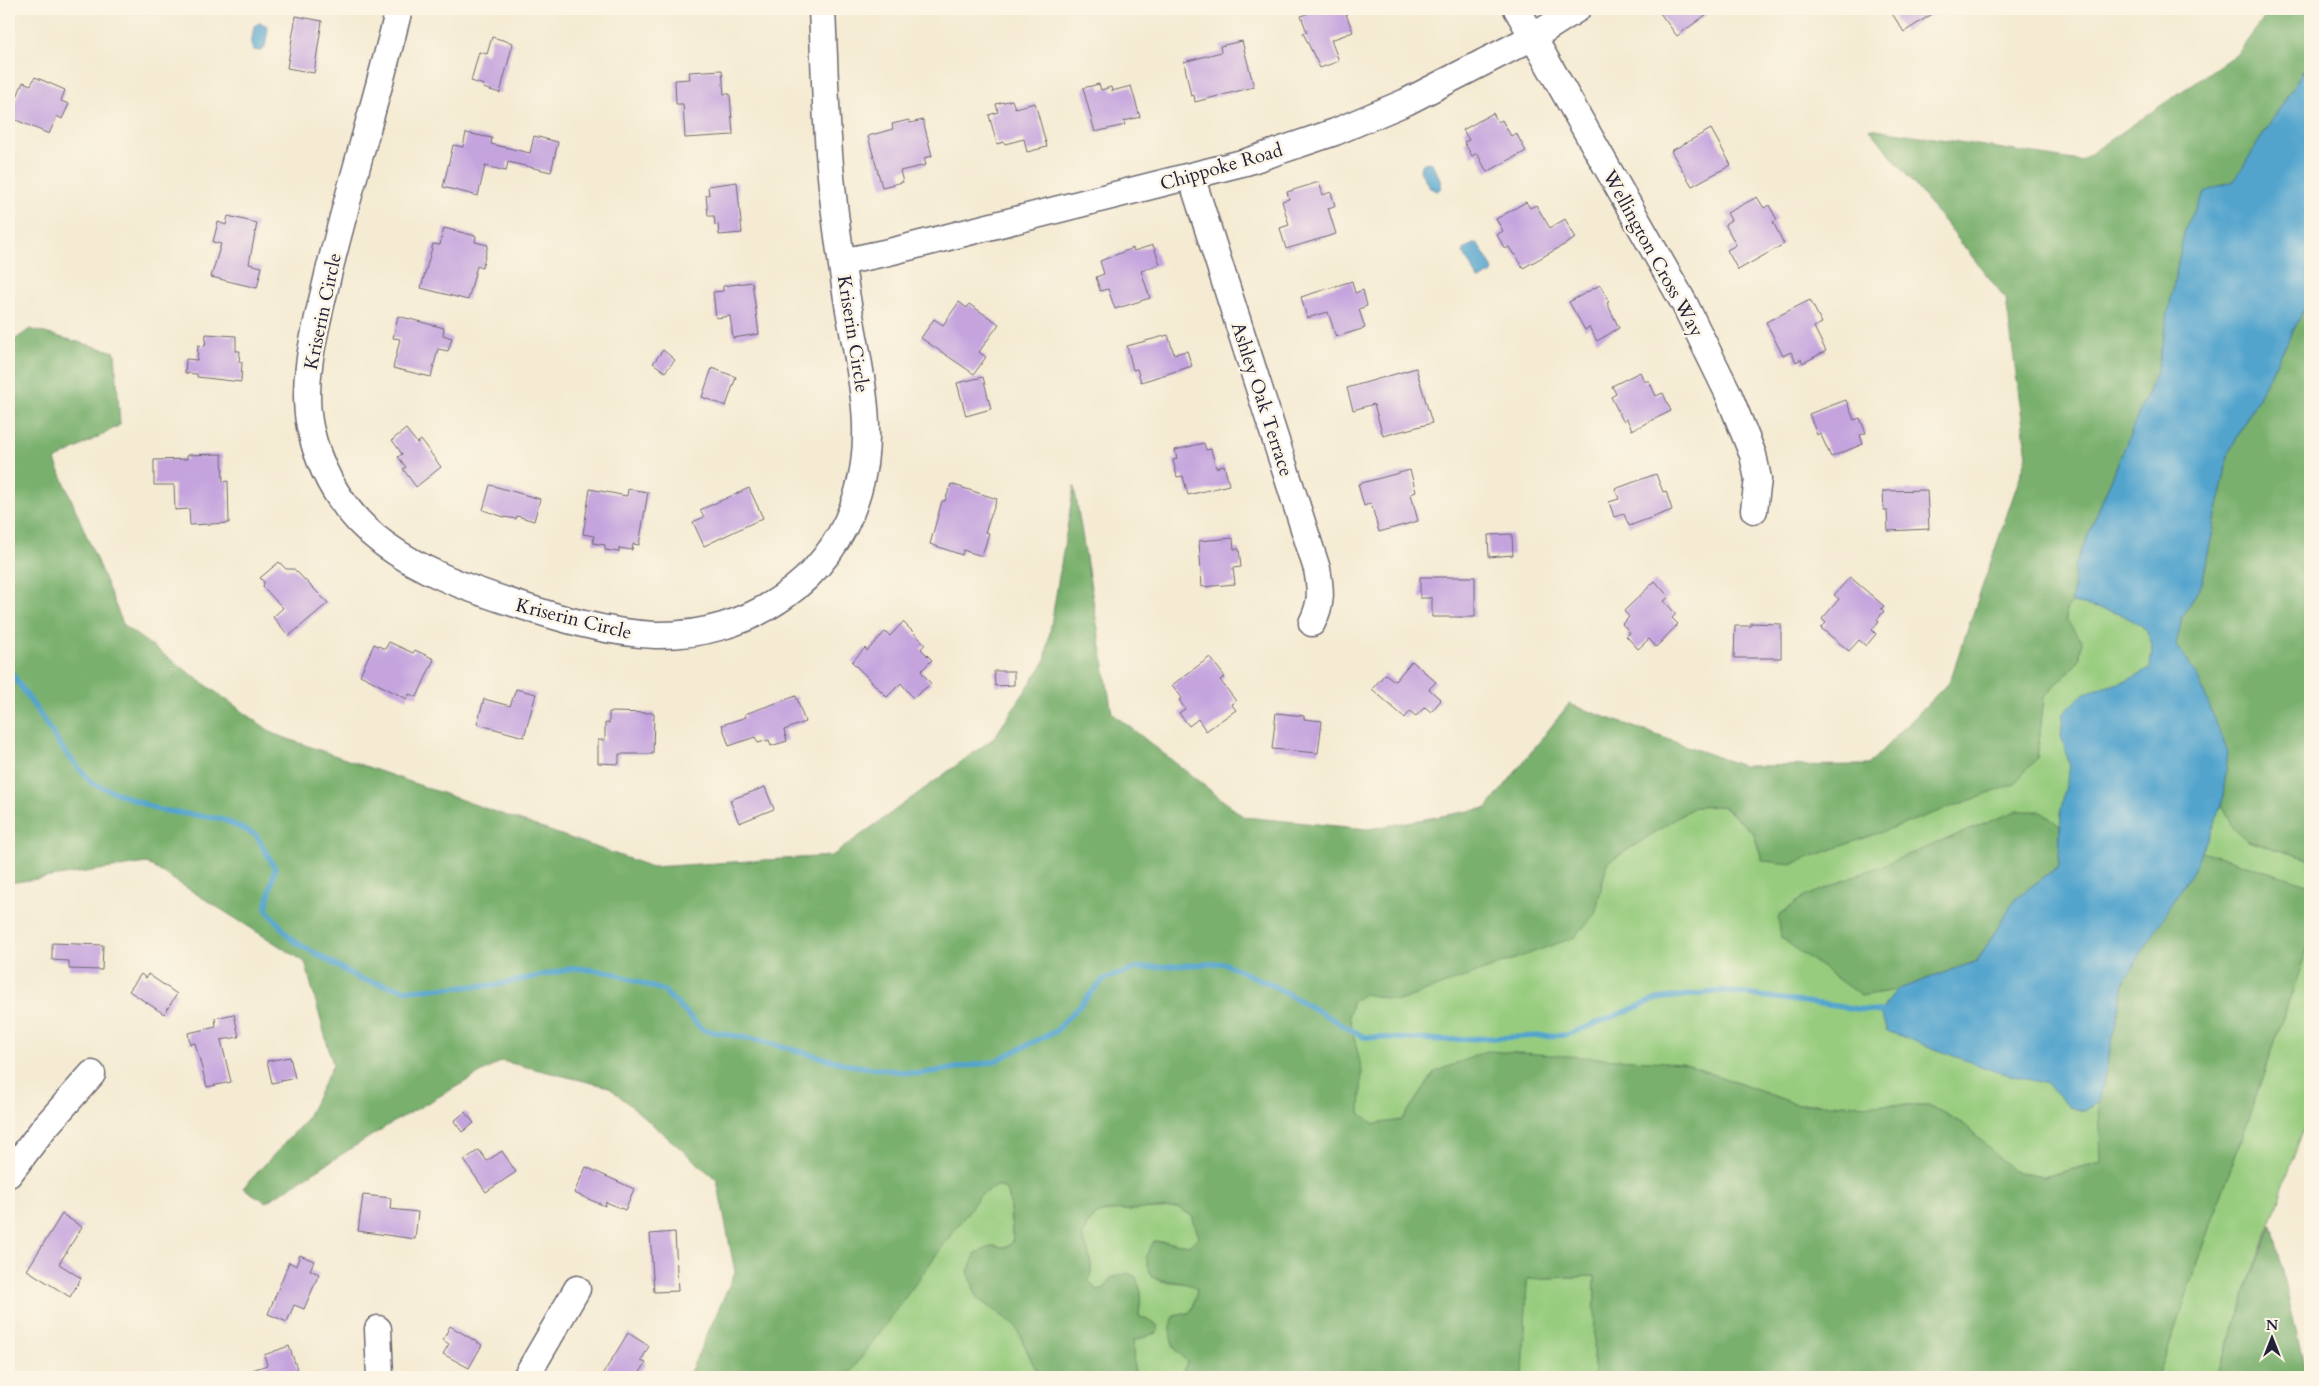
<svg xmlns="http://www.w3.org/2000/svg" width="2319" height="1386" font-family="Cardo,serif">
<rect width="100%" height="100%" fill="#fcf5e5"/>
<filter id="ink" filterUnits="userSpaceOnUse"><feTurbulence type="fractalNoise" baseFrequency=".02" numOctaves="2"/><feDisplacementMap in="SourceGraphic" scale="10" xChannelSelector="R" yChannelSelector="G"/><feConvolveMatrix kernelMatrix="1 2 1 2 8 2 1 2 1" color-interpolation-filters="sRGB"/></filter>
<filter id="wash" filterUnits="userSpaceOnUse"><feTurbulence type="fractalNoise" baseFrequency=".0096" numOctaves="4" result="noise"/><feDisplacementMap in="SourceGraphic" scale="20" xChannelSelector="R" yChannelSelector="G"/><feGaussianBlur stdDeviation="1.12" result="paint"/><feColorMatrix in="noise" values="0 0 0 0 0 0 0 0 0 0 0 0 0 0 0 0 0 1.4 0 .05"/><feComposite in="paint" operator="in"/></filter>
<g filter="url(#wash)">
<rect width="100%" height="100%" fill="#f5ebd3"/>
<path fill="#97cc7e" stroke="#5c775c" d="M 2310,26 L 2310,367 L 2248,841 L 2310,859 L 2310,885 L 2202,852 L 2101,1162 L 2043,1177 L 2013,1171 L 1965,1125 L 1929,1105 L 1796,1104 L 1682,1063 L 1435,1072 L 1342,1206 L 1133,936 L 1595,914 L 1607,863 L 1694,807 L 1722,806 L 1753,832 L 1763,861 L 2037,758 L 2044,697 L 2079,661 L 2082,641 L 2066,621 L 2066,546 L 2177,188 Z
M 2310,941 L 2310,1111 L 2216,1377 L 2158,1377 Z
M 996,1186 L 1004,1188 L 1009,1196 L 1013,1242 L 1006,1247 L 993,1246 L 977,1298 L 1015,1325 L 1035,1368 L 1046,1377 L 847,1377 L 980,1195 Z
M 1179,1208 L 1192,1216 L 1199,1237 L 1191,1245 L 1154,1241 L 1160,1281 L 1191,1284 L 1197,1289 L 1193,1308 L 1189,1313 L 1174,1316 L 1173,1346 L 1187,1362 L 1181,1377 L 1134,1377 L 1133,1341 L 1158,1332 L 1139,1316 L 1141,1292 L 1104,1289 L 1098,1291 L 1089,1281 C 1094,1264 1089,1253 1082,1237 L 1091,1218 L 1106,1211 Z
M 1595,1276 L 1594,1377 L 1523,1377 L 1527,1279 Z"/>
<path fill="#79b06d" stroke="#4e6954" d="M 2271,9 L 2310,9 L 2310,60 L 2234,181 L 2205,192 L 2185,228 L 2157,370 L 2075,566 L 2072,603 L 2066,610 L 2066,620 L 2082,641 L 2079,661 L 2044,697 L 2037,758 L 2013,785 L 1791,864 L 1763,861 L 1753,832 L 1723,806 L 1694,807 L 1607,863 L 1595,914 L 1575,937 L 1399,1001 L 1364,994 L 1353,1001 L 1349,1015 L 1362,1071 L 1360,1113 L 1374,1124 L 1402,1120 L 1435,1072 L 1487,1051 L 1682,1063 L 1796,1104 L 1929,1105 L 1965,1125 L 2013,1171 L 2043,1177 L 2101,1162 L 2099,1102 L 2125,980 L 2202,851 L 2310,885 L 2310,941 L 2158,1377 L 1594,1377 L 1595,1276 L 1527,1279 L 1523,1377 L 1181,1377 L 1187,1362 C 1172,1346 1166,1339 1174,1316 L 1189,1313 L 1193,1308 L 1197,1289 C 1184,1279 1166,1284 1151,1277 L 1146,1256 L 1154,1241 L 1191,1245 L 1199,1237 L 1192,1216 L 1179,1208 L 1106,1211 L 1091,1218 L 1082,1237 C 1089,1253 1094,1264 1089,1281 L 1098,1291 L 1104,1289 L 1111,1278 L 1128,1273 L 1136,1277 L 1141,1292 L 1139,1316 L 1157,1325 L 1158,1332 L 1133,1341 L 1134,1377 L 1046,1377 L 1035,1368 L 1015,1325 L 977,1298 L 968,1271 L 976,1253 L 993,1246 L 1006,1247 L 1013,1242 L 1009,1196 L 1004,1188 L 996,1186 L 980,1195 L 847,1377 L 688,1377 L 735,1272 L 717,1180 L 609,1087 L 502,1061 L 390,1124 L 266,1202 L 243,1188 L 305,1121 L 333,1065 L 305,962 L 147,863 L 9,883 L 9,344 L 30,329 L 115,352 L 120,425 L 55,460 L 124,626 L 274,734 L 652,867 L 832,856 L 994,738 L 1045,661 L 1074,486 L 1112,713 L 1244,817 L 1368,829 L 1487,808 L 1569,704 L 1743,766 L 1868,765 L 1950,681 L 2027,456 L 2006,299 L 1869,128 L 2080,161 L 2239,52 Z
M 2310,299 L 2310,859 L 2248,841 L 2234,829 L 2222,805 L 2227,752 L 2175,646 L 2182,618 L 2202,583 L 2229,452 Z
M 2016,811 L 2040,811 L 2060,826 L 2059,866 L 2016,898 L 1977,961 L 1896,990 L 1861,996 L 1781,938 L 1778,916 L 1804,897 Z
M 2271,1225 L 2307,1377 L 2216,1377 Z"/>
<path fill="#53a4cd" stroke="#3a6384" d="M 259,23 L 266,25 L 268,29 L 265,48 L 260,51 L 254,50 L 251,46 L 254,26 Z
M 2310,60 L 2310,299 L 2229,452 L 2202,583 L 2182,618 L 2176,646 L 2196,673 L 2228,752 L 2222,805 L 2195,867 L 2125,980 L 2099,1102 L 2084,1111 L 2069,1107 L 2047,1084 L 1994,1071 L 1887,1031 L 1880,1012 L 1896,990 L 1977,961 L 2016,898 L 2059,866 L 2061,808 L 2070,767 L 2061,735 L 2063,714 L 2084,693 L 2126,681 L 2150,669 C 2150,663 2152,655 2152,649 C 2152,615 2097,608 2072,603 L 2075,566 L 2157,370 L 2185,228 L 2205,192 L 2234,181 Z
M 1427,162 L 1432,163 L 1441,181 L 1441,188 L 1437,191 L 1430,188 L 1420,171 L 1421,165 Z
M 1475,243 L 1478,244 L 1493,269 L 1492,273 L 1481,279 L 1478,279 L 1463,252 L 1464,249 Z"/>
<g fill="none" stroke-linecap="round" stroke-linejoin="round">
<path stroke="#53a4cd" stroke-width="5.5" d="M 9,672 L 13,675 L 65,752 L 92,783 L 159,810 L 222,819 L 256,835 L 275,868 L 266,909 L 292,940 L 360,979 L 407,990 L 497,985 L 575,968 L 610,972 L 664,991 L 703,1030 L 758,1040 L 849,1065 L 919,1074 L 993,1062 L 1056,1031 L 1104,979 L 1138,968 L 1223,963 L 1272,985 L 1364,1037 L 1441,1040 L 1567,1035 L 1657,999 L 1723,991 L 1880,1012"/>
</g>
<g id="blocks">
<path fill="#c5a4de" d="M 1319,9 L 1344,9 L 1353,32 L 1331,40 L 1339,61 L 1320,68 L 1303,33 L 1307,32 L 1301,16 Z
M 1657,9 L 1714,9 L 1677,36 Z
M 1889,9 L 1940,9 L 1904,32 Z
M 296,16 L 322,21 L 314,73 L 287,68 Z
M 492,37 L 513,43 L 500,93 L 483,88 L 484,85 L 471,81 L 479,52 L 487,54 Z
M 1242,41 L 1254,87 L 1195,102 L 1194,95 L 1191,96 L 1184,62 L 1221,52 L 1220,46 Z
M 722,70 L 724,94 L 730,94 L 733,135 L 685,138 L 683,104 L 676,104 L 675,80 L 690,79 L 689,72 Z
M 35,77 L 65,90 L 61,101 L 69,104 L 62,119 L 57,116 L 49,134 L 9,117 L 23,82 L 31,85 Z
M 1099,84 L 1101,90 L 1111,87 L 1112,91 L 1131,86 L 1140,117 L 1124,121 L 1125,125 L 1095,132 L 1083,88 Z
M 1012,100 L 1015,108 L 1035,103 L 1047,147 L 1027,152 L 1024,139 L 1005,144 L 1004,142 L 997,144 L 989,115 L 998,112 L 996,104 Z
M 1493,113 L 1498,122 L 1502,120 L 1511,136 L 1516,133 L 1526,151 L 1487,172 L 1477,153 L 1472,156 L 1464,142 L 1469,140 L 1463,130 Z
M 909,120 L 910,123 L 923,120 L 932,156 L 924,158 L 926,165 L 900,171 L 903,182 L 882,187 L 868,136 L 893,129 L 892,124 Z
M 1711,129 L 1731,165 L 1692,186 L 1671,151 Z
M 466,133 L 492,138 L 491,144 L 530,153 L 534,136 L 558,142 L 551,172 L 508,162 L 506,171 L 485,166 L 478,196 L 443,187 L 453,145 L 463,147 Z
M 737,182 L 742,233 L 719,235 L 718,224 L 715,225 L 714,216 L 708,216 L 706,195 L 709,195 L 708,186 Z
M 1319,182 L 1323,195 L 1331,192 L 1335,206 L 1328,208 L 1336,234 L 1286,249 L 1280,228 L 1289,225 L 1282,201 L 1289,199 L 1287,192 Z
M 1757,197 L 1764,208 L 1769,205 L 1777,220 L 1773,222 L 1784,244 L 1738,270 L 1727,250 L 1736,245 L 1725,224 L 1731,220 L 1727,213 Z
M 1526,202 L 1530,208 L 1536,205 L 1550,228 L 1565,219 L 1576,238 L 1523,268 L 1515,254 L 1514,255 L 1509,247 L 1505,249 L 1497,235 L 1503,231 L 1496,219 Z
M 228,216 L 257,223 L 249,264 L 262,267 L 257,288 L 211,277 L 221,244 L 213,242 L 218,222 L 226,225 Z
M 444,228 L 476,236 L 475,242 L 488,245 L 482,268 L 477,266 L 468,300 L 421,288 L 433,244 L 440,245 Z
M 1153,245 L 1160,264 L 1141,271 L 1150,298 L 1115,309 L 1108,289 L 1100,291 L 1096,277 L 1104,274 L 1100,261 L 1133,248 L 1134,251 Z
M 1352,281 L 1355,293 L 1363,290 L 1367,306 L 1359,309 L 1365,328 L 1336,337 L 1328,312 L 1307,318 L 1301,297 Z
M 752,282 L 759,334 L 733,338 L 730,316 L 716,318 L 713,292 L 723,291 L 723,286 Z
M 1600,285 L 1609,302 L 1607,303 L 1619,328 L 1597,341 L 1589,327 L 1585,330 L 1569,302 Z
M 1810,300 L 1822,323 L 1814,327 L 1826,351 L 1803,363 L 1801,359 L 1796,362 L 1791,352 L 1783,356 L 1766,322 Z
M 959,302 L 967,308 L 969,304 L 999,324 L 979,352 L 986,357 L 974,374 L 921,338 L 934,319 L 943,325 Z
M 398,316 L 444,328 L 443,335 L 452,338 L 448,351 L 438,349 L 431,377 L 393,368 L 400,339 L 393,338 Z
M 206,334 L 236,336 L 236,351 L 240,351 L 239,362 L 242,362 L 241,382 L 197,377 L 197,374 L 185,373 L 186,359 L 197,360 L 198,345 L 205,346 Z
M 1168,335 L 1174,354 L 1187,351 L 1192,366 L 1141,382 L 1137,369 L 1133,370 L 1127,346 Z
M 663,350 L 675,360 L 665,372 L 653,363 Z
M 712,368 L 736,377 L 726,406 L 702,397 Z
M 1416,368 L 1432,423 L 1383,436 L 1374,404 L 1353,410 L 1347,388 Z
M 1640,372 L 1644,381 L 1649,381 L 1656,396 L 1663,393 L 1671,411 L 1632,430 L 1627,419 L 1623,421 L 1611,397 L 1616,394 L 1612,386 Z
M 983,377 L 991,409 L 966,416 L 957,383 Z
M 1846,400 L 1854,420 L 1860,418 L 1866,433 L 1860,435 L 1863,444 L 1831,457 L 1820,433 L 1817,435 L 1809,414 Z
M 406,429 L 417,443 L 421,440 L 441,467 L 416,487 L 403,469 L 406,467 L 398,457 L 402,454 L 392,440 Z
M 1204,443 L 1206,450 L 1211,449 L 1216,468 L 1224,465 L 1229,485 L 1188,495 L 1183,476 L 1177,477 L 1173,460 L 1177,459 L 1175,450 Z
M 222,454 L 223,482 L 228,481 L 229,523 L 190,525 L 189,509 L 175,510 L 174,485 L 154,485 L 154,460 L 187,459 L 187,455 Z
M 1410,470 L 1416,492 L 1411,494 L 1418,521 L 1379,532 L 1371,503 L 1364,506 L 1358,484 Z
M 1656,474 L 1663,492 L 1666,491 L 1672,510 L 1629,526 L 1624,514 L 1614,517 L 1609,502 L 1619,499 L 1615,489 Z
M 951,484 L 997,499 L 985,532 L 989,533 L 982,556 L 963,550 L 962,555 L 930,544 L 942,501 L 945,501 Z
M 490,485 L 540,499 L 534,521 L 517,516 L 516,519 L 504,517 L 483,510 Z
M 749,488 L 763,518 L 704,546 L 693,522 L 704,517 L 700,510 Z
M 590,489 L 627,496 L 628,489 L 648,492 L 639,545 L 633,544 L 632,550 L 619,548 L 619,552 L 605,550 L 605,545 L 593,543 L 594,536 L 583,534 Z
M 1927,490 L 1929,529 L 1888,531 L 1887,510 L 1884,510 L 1883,491 Z
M 1512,534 L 1513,555 L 1489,557 L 1488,535 Z
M 1233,538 L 1234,549 L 1239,549 L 1241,567 L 1233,568 L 1235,584 L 1202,587 L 1199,541 Z
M 279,562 L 286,569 L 294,569 L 328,603 L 289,636 L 273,617 L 283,608 L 263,587 L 264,582 L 260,578 Z
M 1420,577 L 1475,577 L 1475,617 L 1432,617 L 1432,598 L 1420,598 Z
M 1850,577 L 1884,606 L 1881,609 L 1884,611 L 1877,620 L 1879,622 L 1872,630 L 1876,634 L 1866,646 L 1859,640 L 1849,651 L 1821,628 L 1826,623 L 1822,619 L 1839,599 L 1834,595 Z
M 1655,581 L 1669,597 L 1664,601 L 1676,614 L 1672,618 L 1678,624 L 1656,647 L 1649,639 L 1638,649 L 1626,636 L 1630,633 L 1622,624 L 1629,617 L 1624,611 Z
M 903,622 L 925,644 L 921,649 L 932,660 L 921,671 L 931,684 L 913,698 L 901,683 L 887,697 L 852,662 L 865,648 L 867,651 L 885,632 L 890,636 Z
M 1751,623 L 1781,624 L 1781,658 L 1734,658 L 1735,626 L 1751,626 Z
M 389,642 L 413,653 L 415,650 L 434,659 L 417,697 L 409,694 L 407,699 L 360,675 L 374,644 L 385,649 Z
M 1210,657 L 1225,677 L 1220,680 L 1236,701 L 1231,704 L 1236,710 L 1206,731 L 1198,719 L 1189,726 L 1179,713 L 1185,709 L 1179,700 L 1182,698 L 1172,685 Z
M 1412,661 L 1436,682 L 1429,689 L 1441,700 L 1431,712 L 1425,707 L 1416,716 L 1410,711 L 1405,718 L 1372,689 L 1385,674 L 1395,681 Z
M 994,671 L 1014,671 L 1014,685 L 995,686 Z
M 516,689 L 536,694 L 524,737 L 477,724 L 484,699 L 510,706 Z
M 796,696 L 805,722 L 784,730 L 787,741 L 771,746 L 769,740 L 758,743 L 755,737 L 729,746 L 722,725 L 746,717 L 745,714 Z
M 609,712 L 654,713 L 653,754 L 619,754 L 619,764 L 598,763 L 598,740 L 605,740 L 605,723 L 609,723 Z
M 1276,713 L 1304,716 L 1304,719 L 1322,721 L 1318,753 L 1272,749 Z
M 765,787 L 774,809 L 739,823 L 730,800 Z
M 52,943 L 103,945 L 102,970 L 69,969 L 69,961 L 52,960 Z
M 141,974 L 146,978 L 148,974 L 177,994 L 164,1014 L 129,991 Z
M 234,1014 L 239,1037 L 221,1040 L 231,1082 L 207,1087 L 195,1043 L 190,1044 L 188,1033 L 216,1027 L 215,1018 Z
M 290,1057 L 295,1078 L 272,1083 L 267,1061 Z
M 465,1112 L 474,1123 L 462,1132 L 454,1121 Z
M 479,1150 L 487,1161 L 502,1151 L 516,1172 L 486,1192 L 464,1160 Z
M 586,1167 L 634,1189 L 625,1210 L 606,1202 L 605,1206 L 574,1193 Z
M 363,1195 L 391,1198 L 390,1209 L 418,1212 L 415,1239 L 358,1231 Z
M 62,1214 L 82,1227 L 59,1264 L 81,1278 L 70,1297 L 27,1270 Z
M 675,1232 L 678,1291 L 654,1292 L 650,1234 Z
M 300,1255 L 314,1261 L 310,1270 L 319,1274 L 304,1309 L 294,1305 L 287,1322 L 268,1314 L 289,1262 L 296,1266 Z
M 450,1326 L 482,1345 L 469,1368 L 443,1354 L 449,1344 L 443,1340 Z
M 628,1333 L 649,1346 L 641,1361 L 646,1363 L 637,1377 L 601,1377 Z
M 289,1346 L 300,1377 L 238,1377 L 238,1375 L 267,1365 L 264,1355 Z"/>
</g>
</g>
<g filter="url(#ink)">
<use href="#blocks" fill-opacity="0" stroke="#6c6870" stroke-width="1"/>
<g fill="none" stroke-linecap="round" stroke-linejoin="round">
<defs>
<path id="minor" d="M 399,9 C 377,98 350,186 328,275 C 317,324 300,378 310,427 C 334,536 417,572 513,603 C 558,618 607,633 655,635 C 748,637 832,582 858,492 C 878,425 856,358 846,292 C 838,241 831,189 828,138 C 825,95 824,52 822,9
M 1517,9 L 1684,303 L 1728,393 L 1753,455 L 1758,479 L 1754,510
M 1191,176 L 1317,569 C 1321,591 1322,603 1312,623
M 842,262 L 889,252 L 1246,162 L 1335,132 L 1406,102 L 1533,37 L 1577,9
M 9,1174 L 44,1128 L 92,1074
M 378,1329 L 380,1377
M 526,1377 L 577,1289"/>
</defs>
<use href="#minor" stroke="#6c6870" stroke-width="29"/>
<use href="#minor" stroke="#fff" stroke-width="26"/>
</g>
</g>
<g text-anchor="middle" stroke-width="5" stroke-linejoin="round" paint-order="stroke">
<g font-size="19" fill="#22223b" stroke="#fcf5e5">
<text transform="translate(1221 166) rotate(-16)" y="7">Chippoke Road</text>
<text transform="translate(1654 253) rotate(61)" y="7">Wellington Cross Way</text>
<text transform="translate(322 311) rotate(-78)" y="7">Kriserin Circle</text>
<text transform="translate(854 334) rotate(81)" y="7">Kriserin Circle</text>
<text transform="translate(1263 399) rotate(72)" y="7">Ashley Oak Terrace</text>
<text transform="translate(574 618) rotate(14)" y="7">Kriserin Circle</text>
</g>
</g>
<rect width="2319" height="1386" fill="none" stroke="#fcf5e5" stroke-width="30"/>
<g transform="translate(2272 1338)" stroke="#fcf5e5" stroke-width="4" paint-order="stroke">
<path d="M0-4L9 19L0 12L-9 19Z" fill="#22223b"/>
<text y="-8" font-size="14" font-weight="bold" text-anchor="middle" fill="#22223b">N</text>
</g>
</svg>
